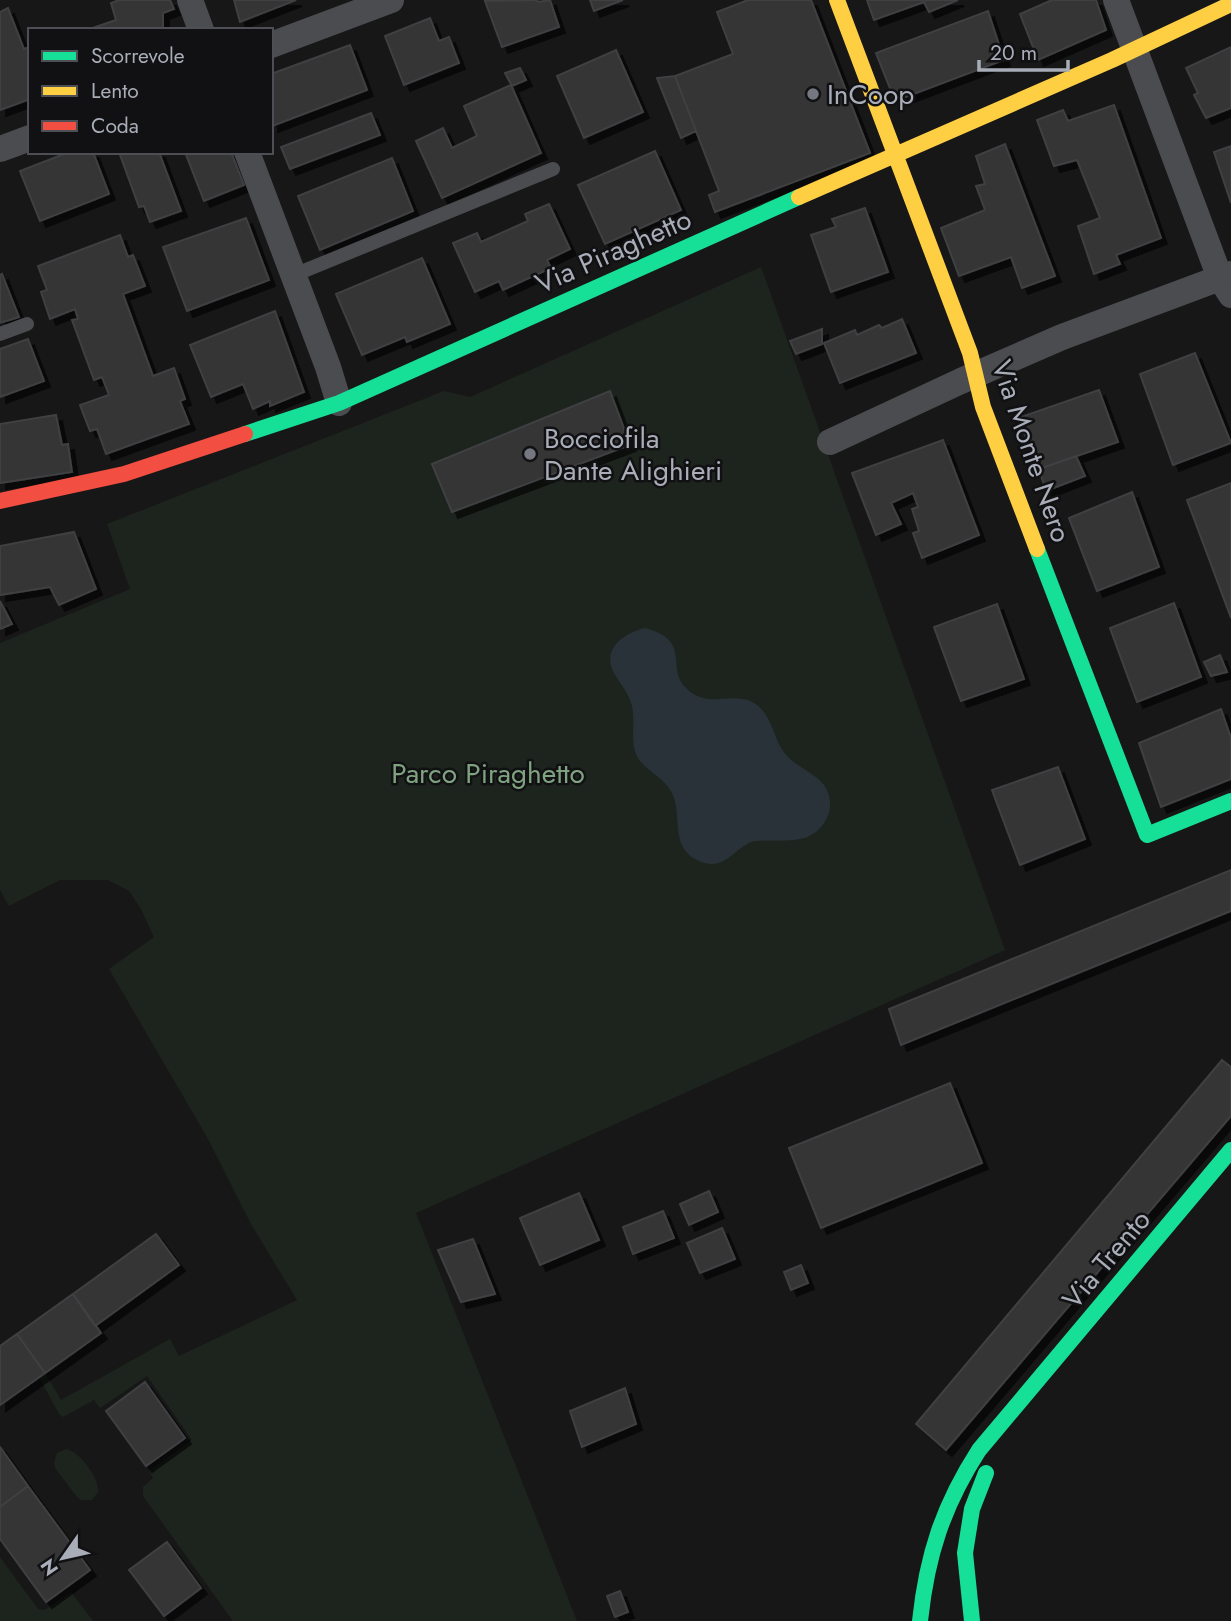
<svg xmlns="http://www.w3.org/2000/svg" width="1231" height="1621" font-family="Jost,sans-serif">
<defs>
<filter id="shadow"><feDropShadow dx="6" dy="6" stdDeviation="0" flood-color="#0009"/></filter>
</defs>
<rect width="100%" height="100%" fill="#171717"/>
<path fill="#1d241e" d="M 761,267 L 1005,950 L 416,1213 L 577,1621 L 233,1621 L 143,1496 L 143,1487 L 153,1478 L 149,1471 L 192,1440 L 147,1376 L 100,1408 L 94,1400 L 63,1417 L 59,1414 L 39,1377 L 45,1373 L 61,1400 L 170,1339 L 179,1356 L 297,1300 L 251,1224 L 207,1137 L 109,969 L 154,937 L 141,909 L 129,891 L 108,880 L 60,880 L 9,906 L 0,890 L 0,643 L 130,589 L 107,524 L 444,391 L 470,397 Z
M 66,1449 C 79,1451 100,1478 98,1492 L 92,1500 L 81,1500 L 77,1497 L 55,1468 L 54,1463 L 57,1453 Z
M 0,1557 L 38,1609 L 45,1610 L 71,1592 L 93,1621 L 0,1621 Z"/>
<path fill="#2a3239" d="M 645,628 C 693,641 665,667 686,688 C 708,711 736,689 757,705 C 772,717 773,736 783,751 C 793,766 813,771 824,785 C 830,794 832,805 828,815 C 814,849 783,838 754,841 C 734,847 724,874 697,860 C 669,846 683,815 672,793 C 664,777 647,772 638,758 C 629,742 636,724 632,706 C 629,693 620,684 614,673 C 601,649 624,633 645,628 Z"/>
<path fill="#353536" stroke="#3f4043" stroke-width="2" filter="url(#shadow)" d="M 119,0 L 170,0 L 174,9 L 163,13 L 163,30 L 87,30 L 116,20 L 111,3 Z
M 234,0 L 296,0 L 240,22 Z
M 537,0 L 538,2 L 550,0 L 559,27 L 502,47 L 485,1 Z
M 590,0 L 623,0 L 594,11 Z
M 748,0 L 811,0 L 870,153 L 715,212 L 709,195 L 719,191 L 675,76 L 733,54 L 717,12 Z
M 867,0 L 958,0 L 929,12 L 924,2 L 874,20 Z
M 1052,0 L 1096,0 L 1106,30 L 1038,60 L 1020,14 Z
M 8,8 L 24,49 L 30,47 L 30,99 L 0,110 L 0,12 Z
M 988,11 L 1004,60 L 895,101 L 876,53 Z
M 430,18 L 439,41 L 449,37 L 459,63 L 404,85 L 385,36 Z
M 350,45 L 367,90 L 272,126 L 271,74 Z
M 1231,47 L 1231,108 L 1206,118 L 1194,95 L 1198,93 L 1186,68 Z
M 616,50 L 643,112 L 584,138 L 557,76 Z
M 520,68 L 526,80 L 512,86 L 505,73 Z
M 675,76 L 696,131 L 681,138 L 657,78 Z
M 511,85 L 541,153 L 442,198 L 416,141 L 443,128 L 452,148 L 477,136 L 464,106 Z
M 1114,105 L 1161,238 L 1116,255 L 1120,264 L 1094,274 L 1078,226 L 1100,218 L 1077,160 L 1054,166 L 1037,120 L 1063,110 L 1068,121 Z
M 371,113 L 380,135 L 290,169 L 281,147 Z
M 1005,144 L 1055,276 L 1022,288 L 1011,257 L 959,276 L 941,228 L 985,210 L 976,186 L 985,184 L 976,156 Z
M 1231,146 L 1231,203 L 1214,152 Z
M 655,151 L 681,210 L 605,244 L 578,185 Z
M 69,152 L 93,152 L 109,194 L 40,221 L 20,171 Z
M 119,152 L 159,152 L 181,211 L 150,222 L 144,206 L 139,207 Z
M 185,152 L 231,152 L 244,185 L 204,201 Z
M 392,158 L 413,211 L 320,250 L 298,196 Z
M 549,204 L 570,249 L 547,260 L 551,268 L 503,290 L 499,281 L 475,292 L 453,243 L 477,233 L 481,242 L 528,221 L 525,214 Z
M 865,208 L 888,272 L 831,292 L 811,235 L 836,227 L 832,219 Z
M 246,218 L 269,280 L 187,311 L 163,247 Z
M 120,235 L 128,257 L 133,255 L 145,286 L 123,294 L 153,376 L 174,368 L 185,399 L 180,401 L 189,424 L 106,454 L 97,429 L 90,431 L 80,405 L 109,395 L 102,377 L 94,380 L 72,320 L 78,319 L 75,309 L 50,319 L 41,292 L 47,290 L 38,266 Z
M 422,258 L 450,324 L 407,342 L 405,337 L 362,355 L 336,294 Z
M 2,274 L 19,317 L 0,323 L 0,275 Z
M 275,311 L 304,392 L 270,406 L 270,401 L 253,409 L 243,384 L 211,397 L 190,345 Z
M 902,319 L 916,353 L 840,383 L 824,343 L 855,330 L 857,335 L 879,325 L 882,328 Z
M 822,329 L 822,344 L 796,354 L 790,341 Z
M 28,339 L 44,381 L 0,397 L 0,349 Z
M 1195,353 L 1231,443 L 1173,465 L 1140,374 Z
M 1099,390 L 1118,442 L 1039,469 L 1018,418 Z
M 610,391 L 630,445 L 452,512 L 432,464 Z
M 56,415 L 62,445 L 68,444 L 72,472 L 0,483 L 0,424 Z
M 943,440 L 979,535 L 922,558 L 913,533 L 919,531 L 912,509 L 918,507 L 913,493 L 891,503 L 901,524 L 876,535 L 852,473 Z
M 1076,456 L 1085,476 L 1046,491 L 1039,469 Z
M 1231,483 L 1231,618 L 1187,500 Z
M 1132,492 L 1159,567 L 1097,591 L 1069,518 Z
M 74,532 L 96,589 L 59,605 L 50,587 L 0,595 L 0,546 Z
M 0,601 L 12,624 L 0,629 Z
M 1174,603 L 1201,677 L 1137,702 L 1110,628 Z
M 997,604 L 1024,679 L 961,701 L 934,627 Z
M 1220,655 L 1227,672 L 1211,676 L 1204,662 Z
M 1221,709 L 1231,738 L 1231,779 L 1161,807 L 1139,743 Z
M 1058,767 L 1085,839 L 1020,865 L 992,790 Z
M 1231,870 L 1231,911 L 901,1045 L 889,1009 Z
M 1222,1060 L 1231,1067 L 1231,1116 L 946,1450 L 916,1424 Z
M 950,1083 L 982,1163 L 821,1228 L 789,1148 Z
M 709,1191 L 718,1212 L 689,1225 L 680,1204 Z
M 579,1193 L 599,1240 L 540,1265 L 520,1218 Z
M 663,1211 L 674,1238 L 633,1254 L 623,1227 Z
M 722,1228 L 735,1259 L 700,1273 L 687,1243 Z
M 156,1234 L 179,1265 L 95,1326 L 73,1294 Z
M 473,1239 L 495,1294 L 461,1302 L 438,1250 Z
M 801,1265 L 808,1283 L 791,1290 L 784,1272 Z
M 73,1294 L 101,1333 L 45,1373 L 17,1334 Z
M 17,1334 L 45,1373 L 0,1405 L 0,1346 Z
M 145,1382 L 185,1438 L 146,1466 L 106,1411 Z
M 625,1388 L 636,1424 L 582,1447 L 570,1411 Z
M 0,1447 L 28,1486 L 0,1507 Z
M 28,1486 L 90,1570 L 46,1602 L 0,1539 L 0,1507 Z
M 167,1542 L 201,1588 L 164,1616 L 129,1570 Z
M 620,1591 L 628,1612 L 615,1617 L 607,1596 Z"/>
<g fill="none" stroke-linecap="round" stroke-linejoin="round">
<path stroke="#4b4c50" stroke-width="14" d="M 294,275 L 553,169
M 0,334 L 27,324"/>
<path stroke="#4b4c50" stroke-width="26" d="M 190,0 L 201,30
M 1116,0 L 1220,278 L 1231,295
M 271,45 L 391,0
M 0,149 L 30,138
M 247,152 L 328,367 L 339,403
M 830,442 L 961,381 L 1062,337 L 1231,274"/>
<path stroke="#16e098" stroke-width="16" d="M 245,434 L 339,403 L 799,197
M 1037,549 L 1147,835 L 1231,801
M 920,1621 C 927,1555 943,1506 979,1450 L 1231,1150
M 972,1621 L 965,1553 L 972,1509 L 986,1473"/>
<path stroke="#ffcf43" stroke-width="16" d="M 837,0 L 970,353 L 983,407 L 1037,549
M 799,197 L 1112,60 L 1231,4"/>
<path stroke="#f24e42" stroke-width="16" d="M 0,501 L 124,474 L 245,434"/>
</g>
<g fill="#757880" stroke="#111113" stroke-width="2.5">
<circle cx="813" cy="94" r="7"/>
<circle cx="530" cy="454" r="7"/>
</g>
<g text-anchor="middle" stroke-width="5" stroke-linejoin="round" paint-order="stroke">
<g font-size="28" fill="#a8adb8" stroke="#111113" text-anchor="start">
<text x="827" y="104">InCoop</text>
<text x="544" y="448">Bocciofila<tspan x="544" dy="32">Dante Alighieri</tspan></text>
</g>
<g font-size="28" fill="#a8adb8" stroke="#111113">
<text transform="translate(613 251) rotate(-24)" y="10">Via Piraghetto</text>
<text transform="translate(1032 451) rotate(71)" y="10">Via Monte Nero</text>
<text transform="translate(1106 1259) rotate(-50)" y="10">Via Trento</text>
</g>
<g font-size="28" fill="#7fa381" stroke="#111113">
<text x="488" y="783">Parco Piraghetto</text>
</g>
</g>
<rect x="28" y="28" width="245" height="126" fill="#111113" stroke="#4d4f55" stroke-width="2"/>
<rect x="42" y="51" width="35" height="10" fill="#16e098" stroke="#4d4f55" stroke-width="2"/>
<text x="91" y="63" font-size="21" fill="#a8adb8">Scorrevole</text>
<rect x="42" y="86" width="35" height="10" fill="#ffcf43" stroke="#4d4f55" stroke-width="2"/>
<text x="91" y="98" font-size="21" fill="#a8adb8">Lento</text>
<rect x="42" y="121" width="35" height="10" fill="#f24e42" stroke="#4d4f55" stroke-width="2"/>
<text x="91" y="133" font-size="21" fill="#a8adb8">Coda</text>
<g transform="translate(63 1558) rotate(236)" stroke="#111113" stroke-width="5" paint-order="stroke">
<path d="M0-5L12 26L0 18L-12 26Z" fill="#a8adb8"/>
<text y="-10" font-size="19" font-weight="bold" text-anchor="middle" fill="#a8adb8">N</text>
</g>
<path d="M979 60v10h89v-10" fill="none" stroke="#a8adb8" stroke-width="3.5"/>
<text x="990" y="60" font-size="21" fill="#a8adb8" stroke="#111113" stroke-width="5" paint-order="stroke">20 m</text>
</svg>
